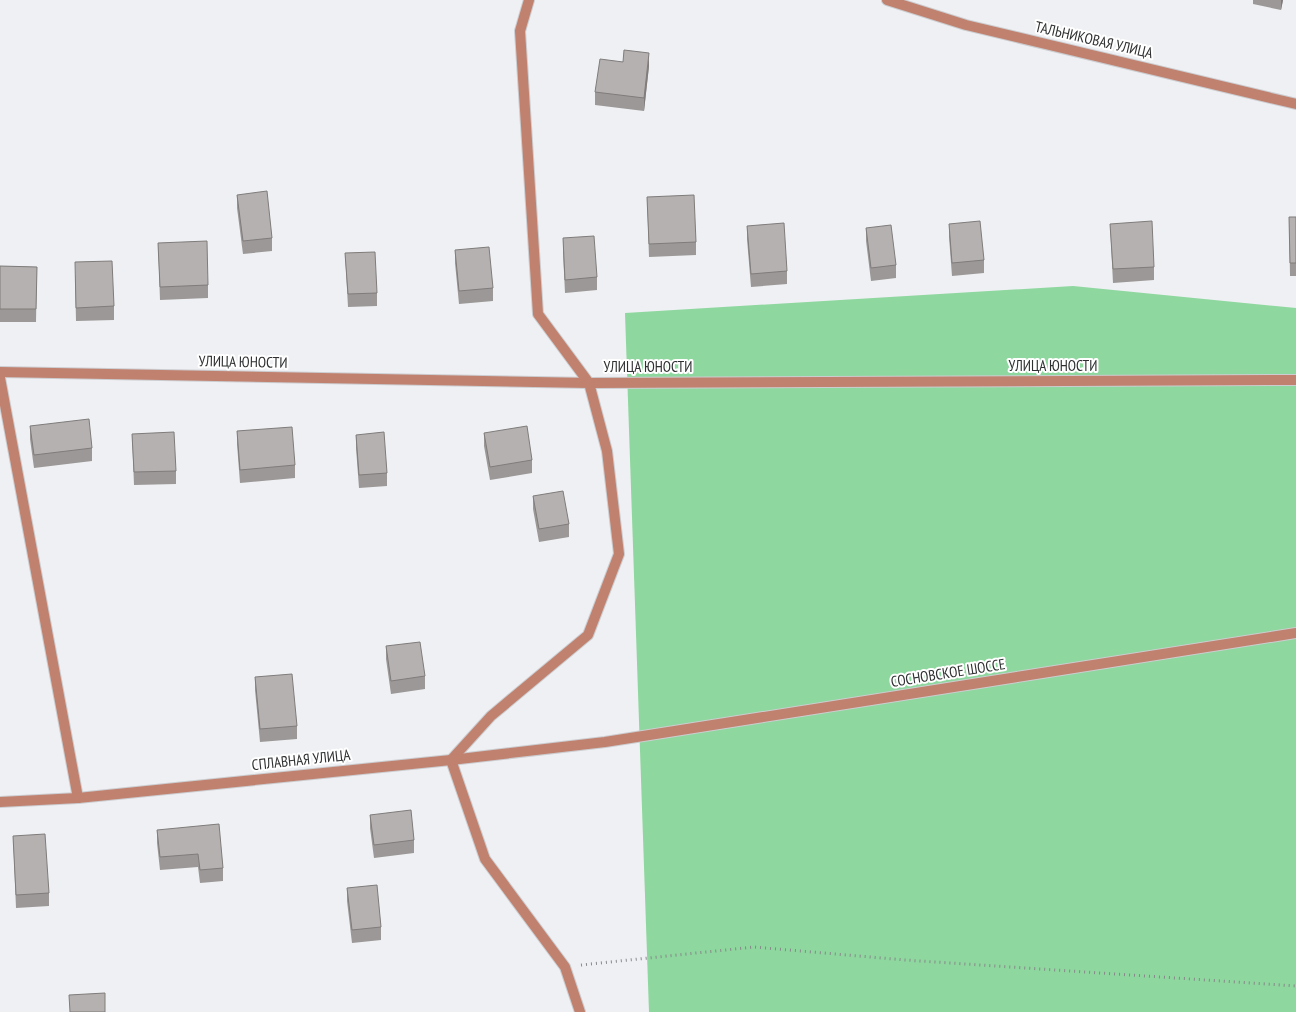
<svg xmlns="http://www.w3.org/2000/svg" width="1296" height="1012" font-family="'PT Sans Narrow',sans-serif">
<rect width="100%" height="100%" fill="#eef0f3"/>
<path fill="#8ed79e" d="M 1073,286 L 1296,308 L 1296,1012 L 649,1012 L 625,313 Z"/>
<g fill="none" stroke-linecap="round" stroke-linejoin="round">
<defs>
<path id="service" d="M 0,378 L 78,798
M 451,760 L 485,859 L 565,967 L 580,1012"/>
<path id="minor" d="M 887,0 L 966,25 L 1296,104
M 0,372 L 589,383 L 1296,380
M 451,760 L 491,716 L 588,635 L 619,554 L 607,451 L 589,383 L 538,314 L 520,31 L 529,0"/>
<path id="tertiary" d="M 0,802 L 78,798 L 451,760 L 605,742 L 1296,633"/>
</defs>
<use href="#service" stroke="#cccdd0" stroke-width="12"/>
<use href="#minor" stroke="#cccdd0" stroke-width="12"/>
<use href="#tertiary" stroke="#cccdd0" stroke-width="12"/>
<path stroke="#88898b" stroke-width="3" stroke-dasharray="1 4" stroke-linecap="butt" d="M 581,965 L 754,947 L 905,960 L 1296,986"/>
<use href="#service" stroke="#c0816f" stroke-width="10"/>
<use href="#minor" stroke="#c0816f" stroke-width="10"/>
<use href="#tertiary" stroke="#c0816f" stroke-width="10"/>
</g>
<path fill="#9c9897" d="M 1253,0 L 1283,0 L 1281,10 L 1253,4 Z
M 649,66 L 644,111 L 595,105 L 595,92 Z
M 237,195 L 272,238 L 272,251 L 243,254 L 237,208 Z
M 647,197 L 696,242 L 696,255 L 649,257 Z
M 1289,217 L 1296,217 L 1296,276 L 1290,276 Z
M 949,224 L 984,260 L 984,273 L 952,276 L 949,237 Z
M 1110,224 L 1154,267 L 1154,280 L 1113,283 Z
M 747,226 L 787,271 L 787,284 L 751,287 L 747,239 Z
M 866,228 L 896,265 L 896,278 L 871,281 L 866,241 Z
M 563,238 L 597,277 L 597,290 L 565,293 L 563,252 Z
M 158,243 L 208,285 L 208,298 L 160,300 Z
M 455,250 L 493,288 L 493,301 L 459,304 L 455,263 Z
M 345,253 L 377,293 L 377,306 L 348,307 Z
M 0,266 L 37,267 L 36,322 L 0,322 Z
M 75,275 L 114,306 L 114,320 L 76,321 Z
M 30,426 L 92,448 L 92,461 L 34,468 L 30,439 Z
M 237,431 L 295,465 L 295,478 L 240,483 L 237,444 Z
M 484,433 L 532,460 L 532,473 L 490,480 L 484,446 Z
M 132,434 L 176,471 L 176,484 L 134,485 Z
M 356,435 L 387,473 L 387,486 L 359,488 L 356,448 Z
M 533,496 L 569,524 L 569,537 L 539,542 L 533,509 Z
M 386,646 L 425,676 L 425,689 L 391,694 L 386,659 Z
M 255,677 L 297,726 L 297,739 L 260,742 L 255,690 Z
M 370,815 L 414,840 L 414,853 L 374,858 L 370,828 Z
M 157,830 L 223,868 L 223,881 L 200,883 L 198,867 L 160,870 L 157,843 Z
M 13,836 L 49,893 L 49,906 L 16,908 Z
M 347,888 L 381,927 L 381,940 L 352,943 L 347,901 Z"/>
<path fill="#7f7c7b" d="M 1281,0 L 1283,0 L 1281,10 Z
M 649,53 L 649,66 L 644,111 L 644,98 Z"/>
<path fill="#b5b1b0" stroke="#7f7c7b" d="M 624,50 L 649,53 L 644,98 L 595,92 L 600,59 L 623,62 Z
M 267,191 L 272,238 L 243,241 L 237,195 Z
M 694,195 L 696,242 L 649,244 L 647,197 Z
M 1289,217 L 1296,217 L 1296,263 L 1290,263 Z
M 980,221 L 984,260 L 952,263 L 949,224 Z
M 1152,221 L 1154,267 L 1113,269 L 1110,224 Z
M 784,223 L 787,271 L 751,274 L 747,226 Z
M 891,225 L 896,265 L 871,268 L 866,228 Z
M 594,236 L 597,277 L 565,280 L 563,238 Z
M 207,241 L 208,285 L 160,287 L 158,243 Z
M 489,247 L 493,288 L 459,291 L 455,250 Z
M 375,252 L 377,293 L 348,294 L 345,253 Z
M 112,261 L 114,306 L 76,308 L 75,262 Z
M 0,266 L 37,267 L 36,309 L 0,309 Z
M 89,419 L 92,448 L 34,455 L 30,426 Z
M 527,426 L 532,460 L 490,467 L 484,433 Z
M 292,427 L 295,465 L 240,470 L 237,431 Z
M 174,432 L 176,471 L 134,472 L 132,434 Z
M 384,432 L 387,473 L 359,475 L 356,435 Z
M 563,491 L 569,524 L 539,529 L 533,496 Z
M 420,642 L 425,676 L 391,681 L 386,646 Z
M 292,674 L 297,726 L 260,729 L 255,677 Z
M 411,810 L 414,840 L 374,845 L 370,815 Z
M 219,824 L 223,868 L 200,870 L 198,854 L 160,857 L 157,830 Z
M 45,834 L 49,893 L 16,895 L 13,836 Z
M 377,885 L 381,927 L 352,930 L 347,888 Z
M 105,993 L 105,1012 L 70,1012 L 69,995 Z"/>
<g text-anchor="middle" stroke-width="4" stroke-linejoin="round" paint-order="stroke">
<g font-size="15" fill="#2f3031" stroke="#fff">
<text transform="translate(1094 40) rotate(13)" y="5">ТАЛЬНИКОВАЯ УЛИЦА</text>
<text transform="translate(243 362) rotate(1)" y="5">УЛИЦА ЮНОСТИ</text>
<text x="1053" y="371">УЛИЦА ЮНОСТИ</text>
<text x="648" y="372">УЛИЦА ЮНОСТИ</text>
<text transform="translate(948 673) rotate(-9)" y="5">СОСНОВСКОЕ ШОССЕ</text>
<text transform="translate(301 760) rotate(-6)" y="5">СПЛАВНАЯ УЛИЦА</text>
</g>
</g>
</svg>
